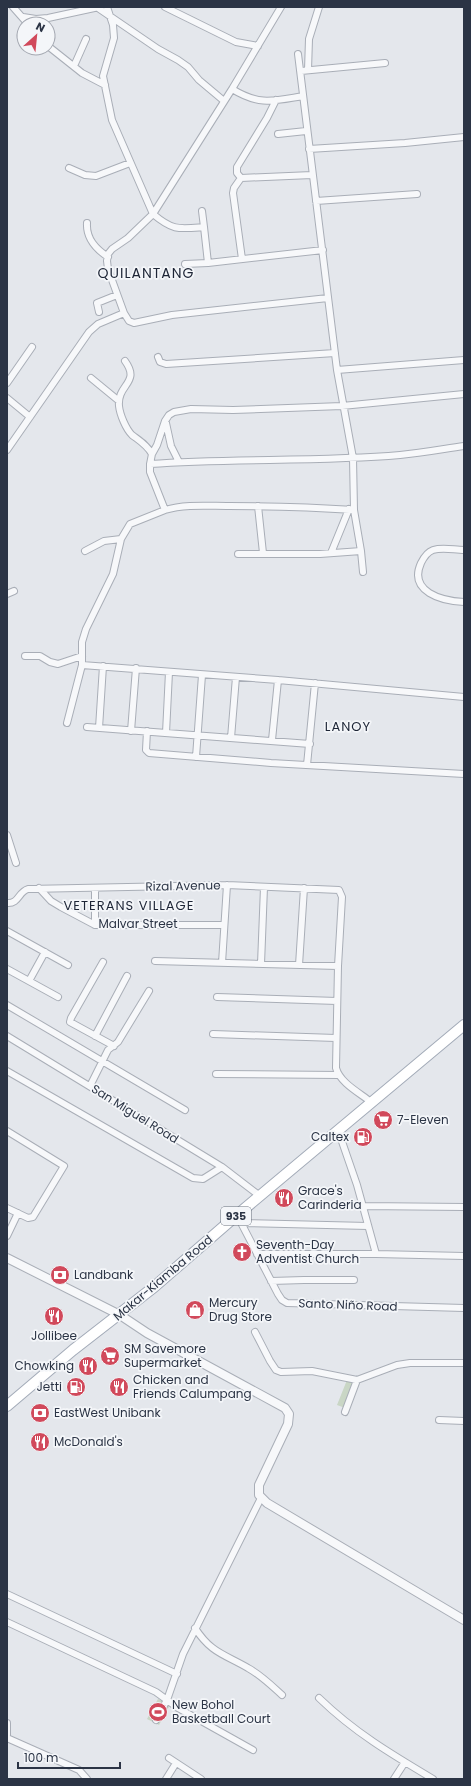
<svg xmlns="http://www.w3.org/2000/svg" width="471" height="1786" font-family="Poppins,sans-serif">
<rect width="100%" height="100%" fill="#e4e7ec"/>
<path fill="#c9d6c5" d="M 347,1380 L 357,1384 L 348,1409 L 337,1405 Z
M 158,1699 L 170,1705 L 159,1725 L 147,1719 Z"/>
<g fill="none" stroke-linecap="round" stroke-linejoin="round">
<defs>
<path id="minor" d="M 13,7 L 28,24
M 107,7 L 113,25 L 114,38 L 103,76 L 112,120 L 153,214 L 128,238 L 112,249 L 108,254 L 107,261 L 108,269 L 124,313 L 129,321 L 134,323 L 172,315 L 328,298
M 165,7 L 236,42 L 258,46
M 281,7 L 232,89 L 153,214 C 173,231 179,229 204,227 L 208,263 L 323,250
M 98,8 L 158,49 L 178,60 L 188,67 L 199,80 L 224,101
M 23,17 L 36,19 L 48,18 L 99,7
M 48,46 L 82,73 L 105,85
M 298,54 L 337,370 L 353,458 L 354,510 L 361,551 L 363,572
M 74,66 L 86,39
M 308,70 L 309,39 L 319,7
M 301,71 L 385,63
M 232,89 C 260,106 273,101 303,96
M 278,134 L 306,131
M 309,149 L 405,143 L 464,137
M 69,168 L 85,175 L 96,176 L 130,163
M 241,178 L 237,173 L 237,167 L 267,118 L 276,100
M 316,201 L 417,194
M 202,211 L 204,227
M 87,223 C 86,239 96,249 108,257
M 242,259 L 233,193 L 234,188 L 241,178 L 312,175
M 185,264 L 208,263
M 99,312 L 97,303 L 117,295
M 158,357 L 160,362 L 166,364 L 335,353
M 125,361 C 141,383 117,384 119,406 C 120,415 126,429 132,435 C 140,441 147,445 152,454
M 337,370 L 464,360
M 91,378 L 119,401
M 7,383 L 32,347
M 7,398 L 30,417
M 166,423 L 171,446 L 179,462
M 7,450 L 89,332 L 98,324 L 124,313
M 150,464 C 234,458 317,462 400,455 C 422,453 443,449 464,446
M 258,506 L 263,553
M 165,510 C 185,504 207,506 229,506 C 271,506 313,507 354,510
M 464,550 C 454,550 443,547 433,550 C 427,552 424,557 421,563 C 408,592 442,601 464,602
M 85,551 L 104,541 L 121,539
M 331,553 L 349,509
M 238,554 L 320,554 L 361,551
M 7,594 L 14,591
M 25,656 L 40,656 L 50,662 L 58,664 L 82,656
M 82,665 L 278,680 L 464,697
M 67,723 L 82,665 L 82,642 L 86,629 L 113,574 L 121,539 L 130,524 L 165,510 L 150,472 L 150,464 L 152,454 L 157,445 L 165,421 L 169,415 L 174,412 L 191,409 L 233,410 L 342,406 L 464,394
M 87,727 L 310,744
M 99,728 L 103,666
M 131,731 L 136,668
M 147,731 L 146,750 L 149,753 L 271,763 L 464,774
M 166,733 L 169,672
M 231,738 L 236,677
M 272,740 L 278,680
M 196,757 L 202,675
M 307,765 L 315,683
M 7,835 L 16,863
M 39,888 L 51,901 L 61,907 L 95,925 L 224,925
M 7,903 C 19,904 18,892 28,889 L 227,885 L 339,890 L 342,897 L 338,966 L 336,1068 C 340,1083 360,1093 371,1102
M 95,925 L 95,888
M 7,931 L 68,965
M 155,961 L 338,966
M 103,962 L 71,1018 L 70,1022 L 114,1046
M 222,963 L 227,885
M 261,964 L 264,887
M 299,965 L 304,888
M 7,969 L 58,997
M 29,981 L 45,952
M 217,997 L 337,1001
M 7,1005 L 185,1110
M 213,1034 L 336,1038
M 7,1036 L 222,1167 L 260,1196
M 95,1036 L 127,976
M 7,1071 L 193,1178 L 203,1179 L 222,1167
M 216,1074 L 339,1075
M 90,1086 L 108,1050 L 118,1042 L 149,991
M 338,1130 L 357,1185 L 376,1254 L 464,1256
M 7,1131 L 64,1166 L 33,1217 L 28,1218 L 7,1208
M 363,1206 L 464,1207
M 237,1215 L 278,1294 L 282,1300 L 287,1303 L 464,1308
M 242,1223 L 368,1226
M 7,1236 L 18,1213
M 257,1254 L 376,1254
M 271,1281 L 304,1280 L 354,1280
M 255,1332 L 270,1361 L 276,1370 L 281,1372 L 312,1371 L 357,1380 L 397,1365 L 410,1363 L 464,1363
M 345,1412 L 357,1380
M 439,1420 L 464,1421
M 7,1594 L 177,1674
M 7,1622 L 156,1692 L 167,1700 L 183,1654 L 261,1498
M 195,1628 C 211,1653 224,1654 248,1668 C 261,1675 272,1686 282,1695
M 319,1698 C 354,1732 391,1754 433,1779
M 156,1720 L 167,1700 L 178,1708 L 253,1750
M 7,1723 L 7,1735
M 7,1738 L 79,1770 L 87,1779
M 169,1758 L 201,1779
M 166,1779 L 176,1763
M 394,1779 L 405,1762"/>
<path id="tertiary" d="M 7,1258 L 120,1315 L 147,1333 L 285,1408 L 289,1414 L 288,1424 L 259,1485 L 259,1495 L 267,1503 L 464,1620"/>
<path id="primary" d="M 7,1406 L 73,1350 L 154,1287 L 237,1215 L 464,1025"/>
</defs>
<use href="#minor" stroke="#a9aeb7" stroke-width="8"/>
<use href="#tertiary" stroke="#a9aeb7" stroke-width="10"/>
<use href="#primary" stroke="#a3abb8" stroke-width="12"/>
<use href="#minor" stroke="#f7f8fa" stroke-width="6"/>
<use href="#tertiary" stroke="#f7f8fa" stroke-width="8"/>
<use href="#primary" stroke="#fff" stroke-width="10"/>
</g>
<defs>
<symbol id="supermarket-disc" viewBox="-11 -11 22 22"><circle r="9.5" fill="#d1495b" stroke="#f4f6f9"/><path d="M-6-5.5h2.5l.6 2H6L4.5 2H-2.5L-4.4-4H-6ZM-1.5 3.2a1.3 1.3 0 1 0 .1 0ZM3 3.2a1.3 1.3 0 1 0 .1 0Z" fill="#fff"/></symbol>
<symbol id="fuel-disc" viewBox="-11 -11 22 22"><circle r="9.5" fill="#d1495b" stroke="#f4f6f9"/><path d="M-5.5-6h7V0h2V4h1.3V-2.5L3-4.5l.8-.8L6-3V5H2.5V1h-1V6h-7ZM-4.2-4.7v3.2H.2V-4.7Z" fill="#fff"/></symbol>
<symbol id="restaurant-disc" viewBox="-11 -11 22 22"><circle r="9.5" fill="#d1495b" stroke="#f4f6f9"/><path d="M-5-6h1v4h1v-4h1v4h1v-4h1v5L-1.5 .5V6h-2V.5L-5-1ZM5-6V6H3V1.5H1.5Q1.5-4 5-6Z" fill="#fff"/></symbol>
<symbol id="church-disc" viewBox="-11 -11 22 22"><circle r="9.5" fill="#d1495b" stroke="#f4f6f9"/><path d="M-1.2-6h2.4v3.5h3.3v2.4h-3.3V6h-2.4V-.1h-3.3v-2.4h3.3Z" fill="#fff"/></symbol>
<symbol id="bank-disc" viewBox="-11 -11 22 22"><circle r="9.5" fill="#d1495b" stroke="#f4f6f9"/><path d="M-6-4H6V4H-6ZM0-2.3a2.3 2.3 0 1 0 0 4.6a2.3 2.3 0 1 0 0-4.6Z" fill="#fff"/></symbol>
<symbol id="shop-disc" viewBox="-11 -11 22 22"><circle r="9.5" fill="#d1495b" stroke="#f4f6f9"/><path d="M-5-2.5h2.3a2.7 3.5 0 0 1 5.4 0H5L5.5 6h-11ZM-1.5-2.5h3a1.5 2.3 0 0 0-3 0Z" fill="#fff"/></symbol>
<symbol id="stadium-disc" viewBox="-11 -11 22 22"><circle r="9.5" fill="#d1495b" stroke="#f4f6f9"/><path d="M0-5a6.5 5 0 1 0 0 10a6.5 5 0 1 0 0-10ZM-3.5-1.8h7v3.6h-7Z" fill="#fff"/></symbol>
</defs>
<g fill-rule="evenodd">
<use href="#supermarket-disc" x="372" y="1109" width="22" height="22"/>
<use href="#fuel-disc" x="352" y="1126" width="22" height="22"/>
<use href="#restaurant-disc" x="273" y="1187" width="22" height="22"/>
<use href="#church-disc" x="231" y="1241" width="22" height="22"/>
<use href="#bank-disc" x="49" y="1264" width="22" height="22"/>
<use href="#shop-disc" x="184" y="1299" width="22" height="22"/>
<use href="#restaurant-disc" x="43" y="1305" width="22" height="22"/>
<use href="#supermarket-disc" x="99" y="1345" width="22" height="22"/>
<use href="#restaurant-disc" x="77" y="1355" width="22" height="22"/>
<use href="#fuel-disc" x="65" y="1376" width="22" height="22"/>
<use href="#restaurant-disc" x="108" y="1376" width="22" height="22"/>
<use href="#bank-disc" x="29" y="1402" width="22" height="22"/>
<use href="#restaurant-disc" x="29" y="1431" width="22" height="22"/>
<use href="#stadium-disc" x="147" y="1701" width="22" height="22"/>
</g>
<g text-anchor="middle" stroke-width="3.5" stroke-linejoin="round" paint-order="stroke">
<rect fill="#f4f6f9" stroke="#676e7b" stroke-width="1" x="221" y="1207" width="30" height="18" rx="3"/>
<g font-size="11" font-weight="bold" fill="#2b3445">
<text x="236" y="1220">935</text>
</g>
<g font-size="12" fill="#2b3445" stroke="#f4f6f9">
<text transform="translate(183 886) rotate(-1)" y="4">Rizal Avenue</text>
<text x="138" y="928">Malvar Street</text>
<text transform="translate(135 1114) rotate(32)" y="4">San Miguel Road</text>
<text transform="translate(163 1278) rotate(-40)" y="4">Makar-Kiamba Road</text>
<text transform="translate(348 1305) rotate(2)" y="4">Santo Niño Road</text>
</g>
<g font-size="12" fill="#2b3445" stroke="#f4f6f9" text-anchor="start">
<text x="397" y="1124">7-Eleven</text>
<text x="349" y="1141" text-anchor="end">Caltex</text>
<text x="298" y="1195">Grace's<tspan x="298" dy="14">Carinderia</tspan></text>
<text x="256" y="1249">Seventh-Day<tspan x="256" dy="14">Adventist Church</tspan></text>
<text x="74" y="1279">Landbank</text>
<text x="209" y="1307">Mercury<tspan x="209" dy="14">Drug Store</tspan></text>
<text x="54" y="1340" text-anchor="middle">Jollibee</text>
<text x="124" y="1353">SM Savemore<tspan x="124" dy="14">Supermarket</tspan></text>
<text x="74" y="1370" text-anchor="end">Chowking</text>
<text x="133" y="1384">Chicken and<tspan x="133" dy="14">Friends Calumpang</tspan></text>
<text x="62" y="1391" text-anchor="end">Jetti</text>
<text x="54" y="1417">EastWest Unibank</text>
<text x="54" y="1446">McDonald's</text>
<text x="172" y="1709">New Bohol<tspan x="172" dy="14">Basketball Court</tspan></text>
</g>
<g font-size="13" letter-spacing="1" fill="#1d2536" stroke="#f4f6f9">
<text x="348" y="731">LANOY</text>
<text x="129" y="910">VETERANS VILLAGE</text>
</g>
<g font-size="14" letter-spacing="1" fill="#1d2536" stroke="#f4f6f9">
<text x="146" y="278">QUILANTANG</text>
</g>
</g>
<rect width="471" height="1786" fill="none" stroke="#2b3445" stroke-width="16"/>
<g transform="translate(36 36) rotate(27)"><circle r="19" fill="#f4f6f9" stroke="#a4a8b1"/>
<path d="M0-3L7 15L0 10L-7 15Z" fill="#d1495b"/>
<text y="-6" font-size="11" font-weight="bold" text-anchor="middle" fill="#2b3445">N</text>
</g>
<path d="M18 1762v6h102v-6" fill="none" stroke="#2b3445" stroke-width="2"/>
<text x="24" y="1762" font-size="12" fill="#2b3445" stroke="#f4f6f9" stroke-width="3" paint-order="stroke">100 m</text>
</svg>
